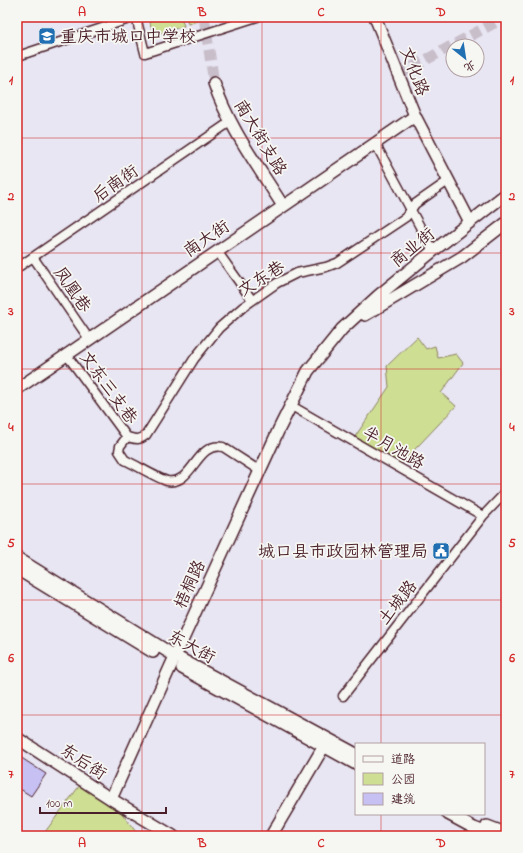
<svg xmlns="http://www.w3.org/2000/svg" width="523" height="853" font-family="'Indie Flower','LXGW WenKai TC',sans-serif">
<rect width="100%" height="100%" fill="#e8e6f2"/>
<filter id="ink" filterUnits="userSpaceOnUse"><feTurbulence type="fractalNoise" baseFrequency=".025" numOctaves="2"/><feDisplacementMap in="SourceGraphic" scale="8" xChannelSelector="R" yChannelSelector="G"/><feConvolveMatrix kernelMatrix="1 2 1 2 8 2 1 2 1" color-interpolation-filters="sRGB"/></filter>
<g filter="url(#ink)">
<path fill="#cedf94" stroke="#8c7f60" d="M 160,17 L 181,17 L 184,26 L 154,35 L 149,20 Z
M 186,17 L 211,17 L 188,24 Z
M 417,337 L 426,349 L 435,346 L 438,358 L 456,354 L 463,363 L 441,393 L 456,406 L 398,467 L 352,441 L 389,387 L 387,366 Z
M 83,781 L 111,799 L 139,836 L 42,836 Z"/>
<path fill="#c6c0f3" stroke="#4a1f2b" d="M 17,755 L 46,774 L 31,796 L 17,787 Z"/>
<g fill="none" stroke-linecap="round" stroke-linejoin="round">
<path stroke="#c8beca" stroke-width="11" stroke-dasharray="11 5.5" stroke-linecap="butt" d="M 204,17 L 214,83
M 398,75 L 505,17"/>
<defs>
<path id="street" d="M 136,17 L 145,53 L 257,17
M 18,56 L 135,17
M 375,143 L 433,251
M 217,251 L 252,300
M 33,257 L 89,339
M 17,268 L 230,122
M 66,354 L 127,437
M 290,405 L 483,516
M 127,437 C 135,439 139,441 146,435 L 194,359 L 219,328 L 243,307 L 277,283 L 297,273 L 326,267 L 337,263 L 406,217 L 415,204 L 448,181
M 127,437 L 120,446 L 119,451 L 125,460 C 136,465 157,478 167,481 C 193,486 196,441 223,447 L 260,471
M 343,696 L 483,516 L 506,492"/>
<path id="secondary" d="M 375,17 L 415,116 L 470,222
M 214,83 C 229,128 258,166 283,206
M 365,315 L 462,257 L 506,223
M 17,389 L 415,116
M 17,558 L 175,656 L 356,754
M 17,569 L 153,652
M 182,668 L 356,764
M 17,738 L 111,799 L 173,836
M 111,799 L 172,663 L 279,429 L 308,371 L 342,329 L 378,296 L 433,251 L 506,194
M 448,814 L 474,828 L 495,836
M 487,826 L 500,831 L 506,831
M 271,836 L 324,746"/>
</defs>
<use href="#street" stroke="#4a1f2b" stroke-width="11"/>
<use href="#secondary" stroke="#4a1f2b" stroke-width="14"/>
<use href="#street" stroke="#f6f6f2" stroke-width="8"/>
<use href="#secondary" stroke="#f6f6f2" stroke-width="11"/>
</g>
</g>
<path fill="none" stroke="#d62828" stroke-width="1" stroke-opacity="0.55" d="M 142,17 L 142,836M 262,17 L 262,836M 381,17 L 381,744M 17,138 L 506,138M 17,253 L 506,253M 17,369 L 506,369M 17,484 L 506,484M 17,600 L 506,600M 17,715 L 506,715M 381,814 L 381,836"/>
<defs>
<symbol id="school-square" viewBox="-11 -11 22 22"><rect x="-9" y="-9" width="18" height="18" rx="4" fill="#1f6fb2" stroke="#f6f6f2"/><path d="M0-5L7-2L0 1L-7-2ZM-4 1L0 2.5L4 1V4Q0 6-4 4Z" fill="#fff"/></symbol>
<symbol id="civic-square" viewBox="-11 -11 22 22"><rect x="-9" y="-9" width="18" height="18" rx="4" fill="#1f6fb2" stroke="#f6f6f2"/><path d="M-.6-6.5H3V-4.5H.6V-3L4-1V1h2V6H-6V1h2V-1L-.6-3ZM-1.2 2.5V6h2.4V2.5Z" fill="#fff"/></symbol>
</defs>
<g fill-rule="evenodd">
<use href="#school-square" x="37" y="26" width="20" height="20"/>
<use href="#civic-square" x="431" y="541" width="20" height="20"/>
</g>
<g text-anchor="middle" stroke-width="3.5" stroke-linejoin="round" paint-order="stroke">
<g font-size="17" fill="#4a1f2b" stroke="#f6f6f2" text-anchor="start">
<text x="60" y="42">重庆市城口中学校</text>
<text x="428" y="557" text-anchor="end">城口县市政园林管理局</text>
</g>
<g font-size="17" fill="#4a1f2b" stroke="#f6f6f2">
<text transform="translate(415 71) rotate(68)" y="6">文化路</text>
<text transform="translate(261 137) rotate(59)" y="6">南大街支路</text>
<text transform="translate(115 183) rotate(-35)" y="6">后南街</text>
<text transform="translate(206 238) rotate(-34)" y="6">南大街</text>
<text transform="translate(412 247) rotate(-39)" y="6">商业街</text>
<text transform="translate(261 278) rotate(-32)" y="6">文东巷</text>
<text transform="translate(73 289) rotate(55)" y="6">凤凰巷</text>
<text transform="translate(109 387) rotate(54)" y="6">文东三支巷</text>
<text transform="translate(394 447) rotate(30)" y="6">半月池路</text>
<text transform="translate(189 584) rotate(-65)" y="6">梧桐路</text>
<text transform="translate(397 602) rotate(-52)" y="6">土城路</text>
<text transform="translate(192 646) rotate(29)" y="6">东大街</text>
<text transform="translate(84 761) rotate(33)" y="6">东后街</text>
</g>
</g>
<rect width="523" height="853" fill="none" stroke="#f6f6f2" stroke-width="44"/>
<rect x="355" y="743" width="130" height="72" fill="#f6f6f2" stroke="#b1a0a2"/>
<rect x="363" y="756" width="20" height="6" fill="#f6f6f2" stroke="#b1a0a2"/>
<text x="391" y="763" font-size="12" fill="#4a1f2b">道路</text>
<rect x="363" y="773" width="20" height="12" fill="#cedf94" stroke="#b1a0a2"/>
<text x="391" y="783" font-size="12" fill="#4a1f2b">公园</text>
<rect x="363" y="793" width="20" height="12" fill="#c6c0f3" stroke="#b1a0a2"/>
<text x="391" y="803" font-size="12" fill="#4a1f2b">建筑</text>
<g transform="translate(465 58) rotate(150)"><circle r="19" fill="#f6f6f2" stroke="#b1a0a2"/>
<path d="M0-3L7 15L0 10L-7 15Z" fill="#1f6fb2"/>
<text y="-6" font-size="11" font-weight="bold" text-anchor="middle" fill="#4a1f2b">北</text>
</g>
<path d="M40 807v6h126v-6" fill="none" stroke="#4a1f2b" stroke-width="2"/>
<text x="46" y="807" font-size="12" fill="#4a1f2b" stroke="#f6f6f2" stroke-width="3" paint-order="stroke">100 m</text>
<rect x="22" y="22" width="479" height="809" fill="none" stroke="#d62828" stroke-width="1.5"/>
<g font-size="13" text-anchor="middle" font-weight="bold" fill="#d62828">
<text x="82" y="16">A</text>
<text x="202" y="16">B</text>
<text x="321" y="16">C</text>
<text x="441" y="16">D</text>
<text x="11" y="84">1</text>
<text x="512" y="84">1</text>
<text x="11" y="200">2</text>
<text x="512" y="200">2</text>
<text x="11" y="315">3</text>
<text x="512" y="315">3</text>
<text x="11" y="431">4</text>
<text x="512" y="431">4</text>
<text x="11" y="547">5</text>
<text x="512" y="547">5</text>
<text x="11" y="662">6</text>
<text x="512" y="662">6</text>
<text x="11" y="778">7</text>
<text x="512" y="778">7</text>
<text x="82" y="847">A</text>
<text x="202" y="847">B</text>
<text x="321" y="847">C</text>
<text x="441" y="847">D</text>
</g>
</svg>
